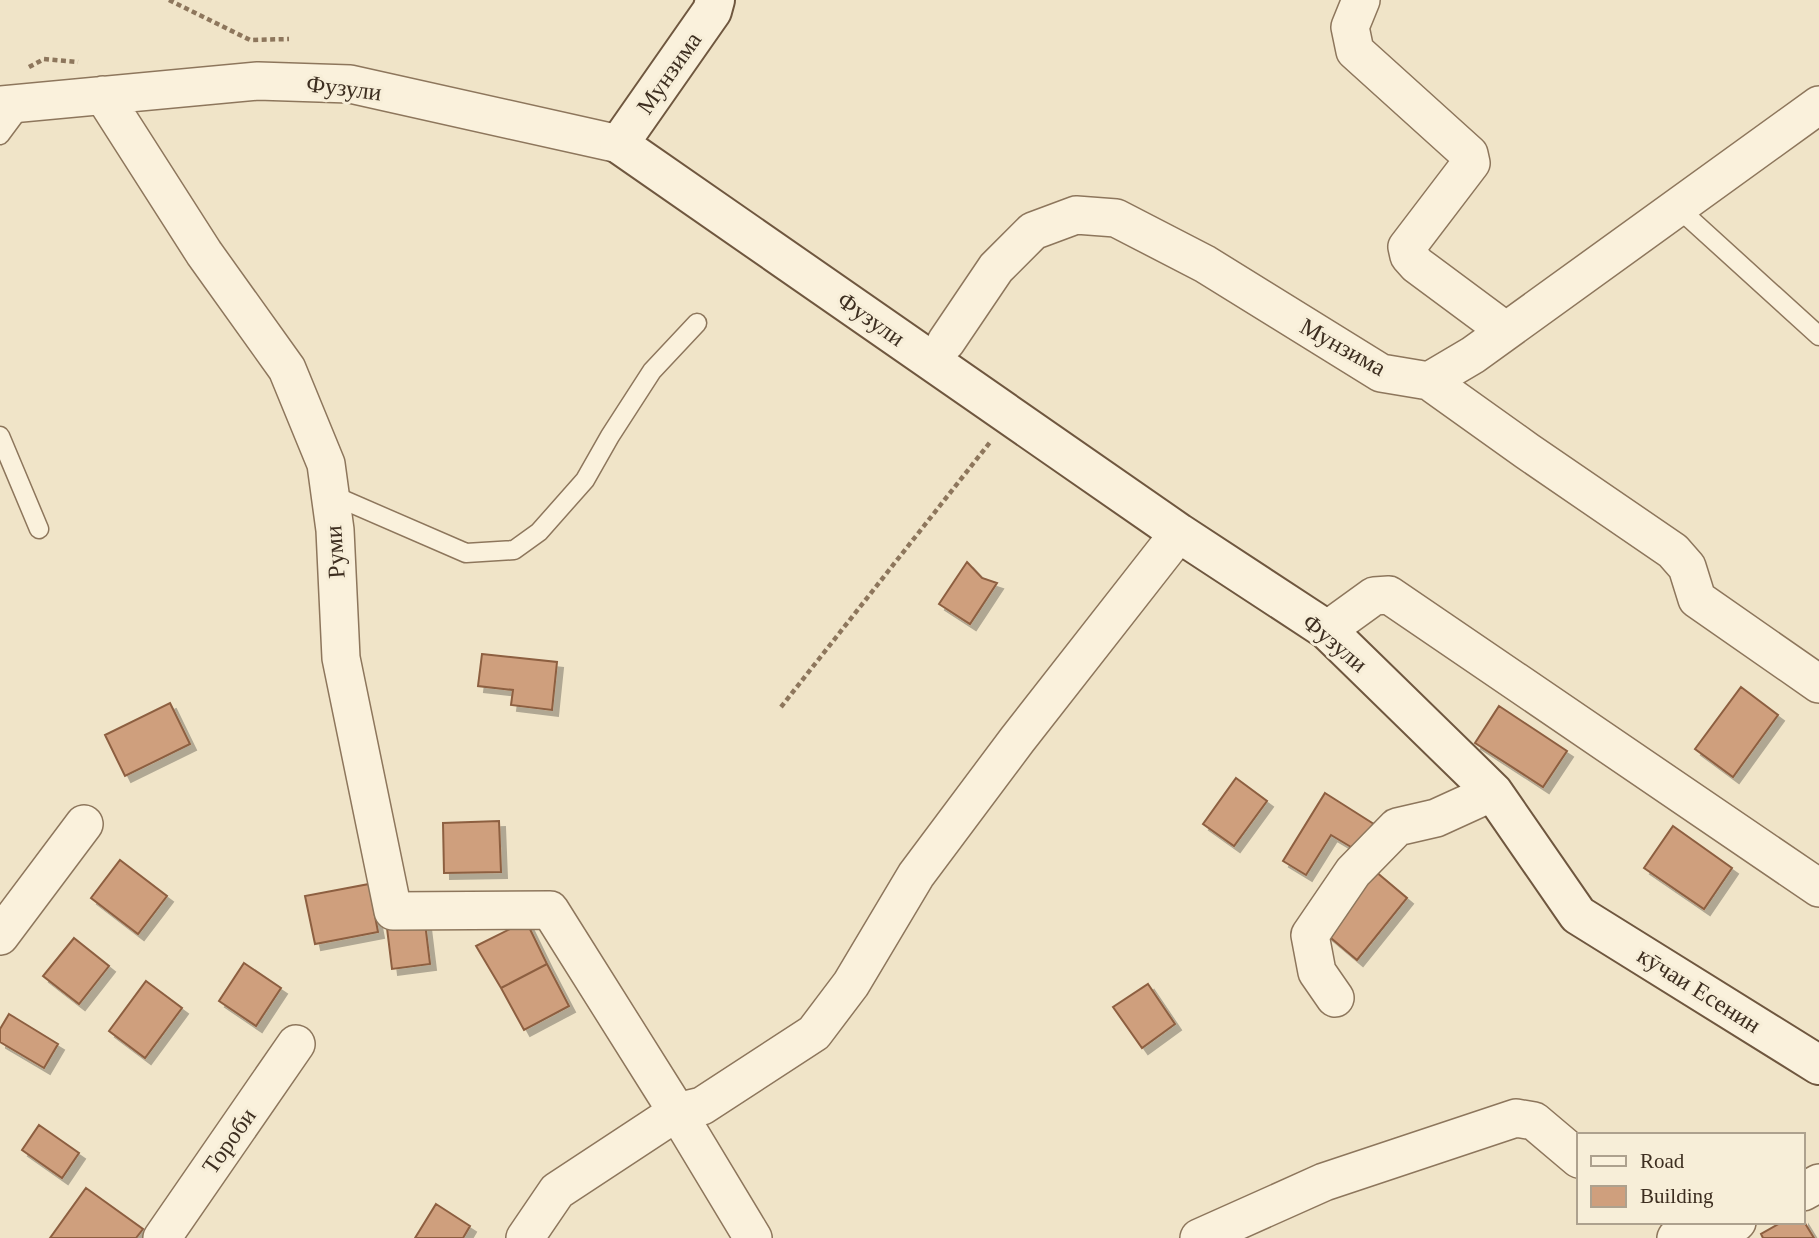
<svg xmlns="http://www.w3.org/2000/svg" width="1819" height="1238" font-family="Georgia,serif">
<defs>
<filter id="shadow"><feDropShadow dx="6" dy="6" stdDeviation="0" flood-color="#0004"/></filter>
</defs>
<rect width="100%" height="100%" fill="#f0e4c8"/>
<path fill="#cf9f7d" stroke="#8d5f41" stroke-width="2" filter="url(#shadow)" d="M 967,562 L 982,578 L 997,583 L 970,624 L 939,604 Z
M 482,654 L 557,662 L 552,710 L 511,705 L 513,690 L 478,686 Z
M 1741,687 L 1778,715 L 1733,777 L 1695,749 Z
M 170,703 L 190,744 L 125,776 L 105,735 Z
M 1499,706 L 1567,751 L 1543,787 L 1475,743 Z
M 1236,778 L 1267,801 L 1234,846 L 1203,824 Z
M 1325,793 L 1377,826 L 1361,853 L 1331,835 L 1306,875 L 1283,861 Z
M 499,821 L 501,872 L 444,873 L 443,823 Z
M 1673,826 L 1732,868 L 1704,909 L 1644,868 Z
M 120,860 L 167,896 L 138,934 L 91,898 Z
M 1375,871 L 1407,898 L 1357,960 L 1325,933 Z
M 369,884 L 378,932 L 315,944 L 305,896 Z
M 526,921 L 547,964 L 501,988 L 476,946 Z
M 425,923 L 430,964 L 392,969 L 387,928 Z
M 74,938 L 109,966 L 79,1004 L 43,976 Z
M 244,963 L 281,988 L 256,1026 L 219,1001 Z
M 547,964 L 569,1006 L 524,1030 L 501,988 Z
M 146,981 L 182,1008 L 145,1058 L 109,1031 Z
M 1148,984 L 1175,1024 L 1142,1048 L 1113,1007 Z
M 9,1014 L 58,1044 L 44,1068 L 0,1042 L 0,1029 Z
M 39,1125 L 79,1153 L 62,1178 L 22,1150 Z
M 86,1188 L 143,1229 L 136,1238 L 50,1238 Z
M 436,1204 L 470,1226 L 463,1238 L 415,1238 Z
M 1803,1220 L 1814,1238 L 1763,1238 L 1761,1234 L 1782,1222 L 1803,1222 Z"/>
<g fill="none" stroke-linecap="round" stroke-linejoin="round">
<defs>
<path id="lane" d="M 0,135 L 23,104
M 1677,207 L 1819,336
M 0,436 L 39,529
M 330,494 L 466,553 L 514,550 L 539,532 L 585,480 L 610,436 L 652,371 L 697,323"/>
<path id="street" d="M 1361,0 L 1350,27 L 1355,51 L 1469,154 L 1471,163 L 1407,247 L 1409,256 L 1417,265 L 1506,331
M 103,95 L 204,253 L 287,369 L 326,464 L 335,530 L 341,658 L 393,911 L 550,910 L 677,1112 L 557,1191 L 525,1238
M 0,105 L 258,81 L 350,84 L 619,144
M 946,342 L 996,268 L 1033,231 L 1076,215 L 1116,218 L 1205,264 L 1381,373 L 1429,381 L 1473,355 L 1819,105
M 1429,381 L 1527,451 L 1673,551 L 1687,567 L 1697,599 L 1819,684
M 1327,630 L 1374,596 L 1389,595 L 1819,888
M 0,936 L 84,824
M 1335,998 L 1317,972 L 1310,935 L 1353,872 L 1397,827 L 1436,818 L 1493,792
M 1803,1192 L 1819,1183
M 162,1238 L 296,1044
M 753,1238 L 677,1112 L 702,1106 L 814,1033 L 851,984 L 916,875 L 1017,740 L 1179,533
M 1199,1238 L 1324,1182 L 1516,1118 L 1534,1121 L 1579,1159
M 1676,1238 L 1737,1222"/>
<path id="secondary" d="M 715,0 L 712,11 L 619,144 L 1179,533 L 1327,630 L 1493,792 L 1578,915 L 1819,1065"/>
</defs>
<use href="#lane" stroke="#8d765c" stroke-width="21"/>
<use href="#street" stroke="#8d765c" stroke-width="40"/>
<use href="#secondary" stroke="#6f573f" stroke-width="42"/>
<path stroke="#8d765c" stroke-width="4.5" stroke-dasharray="5 3.5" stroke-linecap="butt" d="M 169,0 L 250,40 L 289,39
M 29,67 L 44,59 L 78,62
M 781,707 L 991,441"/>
<use href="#lane" stroke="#faf1dc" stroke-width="18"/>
<use href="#street" stroke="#faf1dc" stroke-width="37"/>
<use href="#secondary" stroke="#faf1dc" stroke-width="38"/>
</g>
<g text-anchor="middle" stroke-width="6" stroke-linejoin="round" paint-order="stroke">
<g font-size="24" fill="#3d2e20" stroke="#f7eed8">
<text transform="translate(669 73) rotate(-55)" y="8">Мунзима</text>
<text transform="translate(344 88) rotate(7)" y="8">Фузули</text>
<text transform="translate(871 319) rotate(35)" y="8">Фузули</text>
<text transform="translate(1343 347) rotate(29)" y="8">Мунзима</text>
<text transform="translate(335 552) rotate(-94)" y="8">Руми</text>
<text transform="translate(1335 643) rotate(40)" y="8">Фузули</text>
<text transform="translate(1699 990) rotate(32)" y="8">кӯчаи Есенин</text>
<text transform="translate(229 1141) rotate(-55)" y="8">Тороби</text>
</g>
</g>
<rect x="1577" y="1133" width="228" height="91" fill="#f7eed8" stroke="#ada18e" stroke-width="2"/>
<rect x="1591" y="1156" width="35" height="10" fill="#faf1dc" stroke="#ada18e" stroke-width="2"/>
<text x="1640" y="1168" font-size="21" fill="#3d2e20">Road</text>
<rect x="1591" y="1186" width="35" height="21" fill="#cf9f7d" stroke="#ada18e" stroke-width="2"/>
<text x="1640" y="1203" font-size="21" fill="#3d2e20">Building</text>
</svg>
